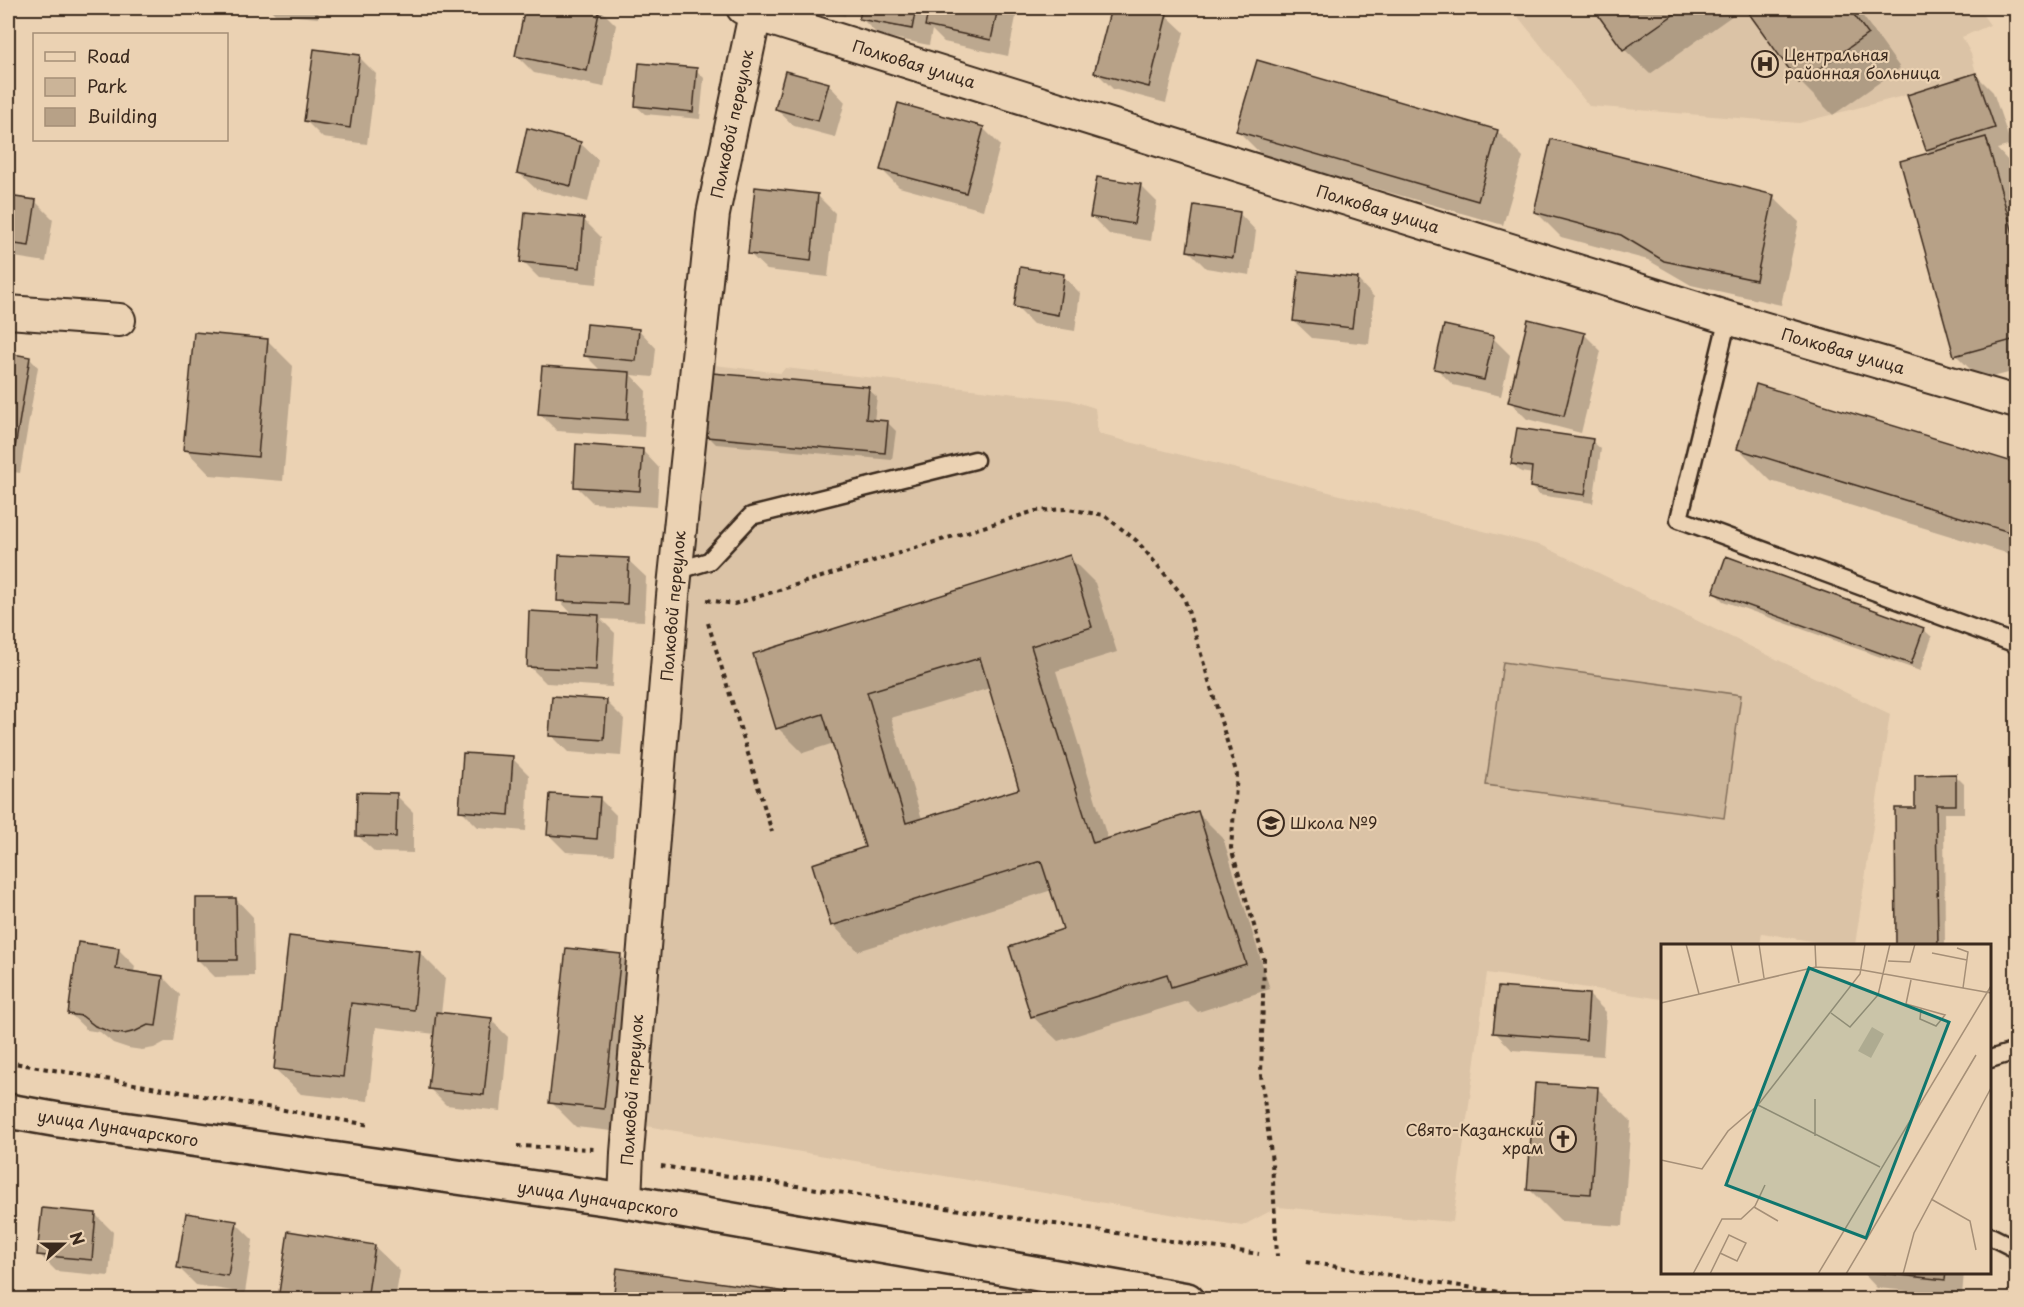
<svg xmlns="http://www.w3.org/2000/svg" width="2024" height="1307" font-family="'Playpen Sans',sans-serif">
<rect width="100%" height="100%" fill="#ebd2b3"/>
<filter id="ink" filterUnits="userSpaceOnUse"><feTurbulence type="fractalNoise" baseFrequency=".0167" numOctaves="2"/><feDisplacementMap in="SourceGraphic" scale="12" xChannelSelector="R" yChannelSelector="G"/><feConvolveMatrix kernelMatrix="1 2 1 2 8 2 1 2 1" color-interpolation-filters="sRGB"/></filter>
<g filter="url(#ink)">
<path fill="#dbc3a6" d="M 1513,8 L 1978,8 L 1990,25 L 1962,37 L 1971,54 L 1976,73 L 1907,95 L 1799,123 L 1589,106 L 1516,14 Z
M 706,364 L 781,373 L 785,368 L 1070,400 L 1095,408 L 1098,434 L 1543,546 L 1890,714 L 1855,945 L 1835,945 L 1762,933 L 1760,945 L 1662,946 L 1662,999 L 1487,973 L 1453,1222 L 1278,1207 L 1242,1226 L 646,1126 L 686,589 Z"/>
<path fill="#cbb498" stroke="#836f5b" stroke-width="1.5" d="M 1503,662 L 1741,695 L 1724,818 L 1486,785 Z"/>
<path fill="#0003" fill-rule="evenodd" d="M 269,8 L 319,8 L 318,18 L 275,14 Z
M 527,8 L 599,8 L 616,25 L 604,87 L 534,73 L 517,56 Z
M 804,8 L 847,8 L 845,16 Z
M 863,8 L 1007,8 L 1016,17 L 1008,56 L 944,42 L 932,30 L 929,45 L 878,35 L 861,18 Z
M 1113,8 L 1137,8 L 1166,15 L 1184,32 L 1166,103 L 1113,89 L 1096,72 Z
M 1595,8 L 1743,8 L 1650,74 L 1624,49 Z
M 1747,8 L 1857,8 L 1900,68 L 1833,115 L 1800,82 Z
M 359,57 L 376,74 L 367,144 L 323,138 L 306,121 Z
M 696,70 L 704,78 L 700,119 L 645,114 L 636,106 Z
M 1976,75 L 1993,92 L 2011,145 L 1997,149 L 2011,164 L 2016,183 L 2016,371 L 1981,380 L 1956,355 L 1931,154 L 1927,150 Z
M 828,84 L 845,102 L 835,137 L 794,126 L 776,109 Z
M 983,128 L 1000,145 L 983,210 L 899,187 L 881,169 Z
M 1238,131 L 1497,131 L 1523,157 L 1503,225 L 1263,156 Z
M 580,143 L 598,160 L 588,202 L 536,189 L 518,172 Z
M 1140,185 L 1157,202 L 1151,241 L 1109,234 L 1092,217 Z
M 818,196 L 835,213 L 828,277 L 767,270 L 749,253 Z
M 8,197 L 36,202 L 53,219 L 46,262 L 8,256 Z
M 1773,197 L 1799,222 L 1781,305 L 1691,285 L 1648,260 L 1561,237 L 1535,211 Z
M 1239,213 L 1256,231 L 1250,275 L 1206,268 L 1188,250 Z
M 584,220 L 601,237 L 597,284 L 539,278 L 522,261 Z
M 1063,276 L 1080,293 L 1075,331 L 1033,324 L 1016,307 Z
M 1357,279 L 1374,297 L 1369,344 L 1312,338 L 1294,321 Z
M 639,330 L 656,348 L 653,377 L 631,375 L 646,391 L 644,437 L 557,431 L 540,414 L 602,372 L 585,355 Z
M 1584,334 L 1601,351 L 1581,433 L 1527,419 L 1510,402 Z
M 1493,338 L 1510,355 L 1501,396 L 1453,385 L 1436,368 Z
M 267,340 L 293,366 L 283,481 L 210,475 L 185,449 Z
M 8,355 L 29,358 L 38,367 L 20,473 L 8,471 Z
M 1757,386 L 2016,465 L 2016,556 L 1771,481 L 1738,448 Z
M 868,389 L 877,397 L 874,421 L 887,422 L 896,431 L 892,460 L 716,444 L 708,436 Z
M 1592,441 L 1601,449 L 1593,503 L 1539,495 L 1531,487 L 1533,474 L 1521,472 L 1513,464 Z
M 642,450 L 659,468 L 657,507 L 593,503 L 576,486 Z
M 1069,557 L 1095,583 L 1117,652 L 1056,671 L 1108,840 L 1197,812 L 1223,838 L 1270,989 L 1198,1012 L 1187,1001 L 1058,1041 L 1032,1016 L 1065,930 L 1052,890 L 858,951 L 833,925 L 867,848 L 834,743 L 803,753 L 778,728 ZM 990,688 L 1021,790 L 922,819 L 891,718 Z
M 628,560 L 646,577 L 644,621 L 601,619 L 615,633 L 612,687 L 546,683 L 529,666 L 573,615 L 559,600 Z
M 1715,593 L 1923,629 L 1932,637 L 1920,671 L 1723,601 Z
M 607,702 L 624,719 L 621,756 L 568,752 L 551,735 Z
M 512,758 L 529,775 L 526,831 L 478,827 L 461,810 Z
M 1956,776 L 1964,784 L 1964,813 L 1944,813 L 1945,946 L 1898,946 L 1916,809 Z
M 396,795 L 413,812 L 413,853 L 375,852 L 357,835 Z
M 599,798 L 616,815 L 614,855 L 566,852 L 549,835 Z
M 236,899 L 253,917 L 254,976 L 215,977 L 198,960 Z
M 290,938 L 419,952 L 445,978 L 441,1014 L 491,1020 L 508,1037 L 501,1111 L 446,1105 L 429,1088 L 435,1034 L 376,1027 L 368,1101 L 301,1094 L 275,1069 Z
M 118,949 L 135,966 L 134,973 L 163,977 L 180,995 L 173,1042 L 165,1042 L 154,1048 L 142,1050 L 128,1048 L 113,1043 L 100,1032 L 87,1030 L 69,1013 Z
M 620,955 L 646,981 L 629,1133 L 576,1127 L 551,1102 Z
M 1589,995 L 1606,1012 L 1603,1056 L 1512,1050 L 1495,1032 Z
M 1598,1089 L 1631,1121 L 1623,1226 L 1562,1222 L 1529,1189 Z
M 96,1215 L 113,1232 L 109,1276 L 56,1271 L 39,1254 Z
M 236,1223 L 253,1240 L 245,1293 L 196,1285 L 179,1268 Z
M 374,1246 L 400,1271 L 395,1300 L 279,1300 Z
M 1862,1272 L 1964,1272 L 1962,1296 L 1877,1288 Z
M 786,1293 L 792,1300 L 614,1300 Z"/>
<path fill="#b7a187" stroke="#3b2a1e" stroke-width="1.5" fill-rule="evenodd" d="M 525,8 L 600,8 L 587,71 L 515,56 Z
M 862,8 L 916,8 L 912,29 L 859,19 Z
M 929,8 L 998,8 L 991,40 L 925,26 Z
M 1111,8 L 1143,8 L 1167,14 L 1149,87 L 1094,73 Z
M 1593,8 L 1683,8 L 1623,50 Z
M 1745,8 L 1849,8 L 1868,34 L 1799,83 Z
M 314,49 L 360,55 L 350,128 L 304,121 Z
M 1257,60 L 1498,130 L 1478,201 L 1236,131 Z
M 639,63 L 697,68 L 693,112 L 635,106 Z
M 785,71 L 829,83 L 818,121 L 775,109 Z
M 1976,73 L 1995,128 L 1926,150 L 1907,95 Z
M 898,103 L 984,127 L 966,193 L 880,170 Z
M 527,128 L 581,142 L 571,186 L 517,173 Z
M 1986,137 L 2016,244 L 2016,339 L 1954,356 L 1900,161 Z
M 1551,139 L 1774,195 L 1756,280 L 1664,261 L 1621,235 L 1534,212 Z
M 1097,177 L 1141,184 L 1134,224 L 1090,217 Z
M 755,187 L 818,194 L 811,261 L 748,254 Z
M 8,196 L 36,200 L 29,246 L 8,243 Z
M 1194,205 L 1240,212 L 1233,258 L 1187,251 Z
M 525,212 L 584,218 L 580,268 L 520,262 Z
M 1020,267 L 1064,274 L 1058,315 L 1014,307 Z
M 1299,271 L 1358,278 L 1352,328 L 1293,321 Z
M 1528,319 L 1585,333 L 1564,416 L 1508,402 Z
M 587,324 L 639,329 L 636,361 L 584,356 Z
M 1444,325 L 1494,336 L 1484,380 L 1434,369 Z
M 194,332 L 268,339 L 258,457 L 183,450 Z
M 8,353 L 30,357 L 12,466 L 8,465 Z
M 542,366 L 630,372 L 627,420 L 538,414 Z
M 712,373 L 869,387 L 866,419 L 888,421 L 885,453 L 706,437 Z
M 1756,384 L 2016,463 L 2016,534 L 1737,449 Z
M 1517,428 L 1593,439 L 1585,495 L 1530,487 L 1532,467 L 1511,464 Z
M 576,444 L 643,449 L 640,491 L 574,487 Z
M 559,555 L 629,558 L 627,604 L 557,601 Z
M 1070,555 L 1092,627 L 1031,646 L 1093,843 L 1198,811 L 1246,964 L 1171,987 L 1167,974 L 1031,1017 L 1009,947 L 1063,929 L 1041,861 L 831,926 L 812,864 L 865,847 L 823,714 L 776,729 L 753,654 ZM 980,658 L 1019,789 L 906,823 L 867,692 Z
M 1726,556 L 1924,628 L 1911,664 L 1713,593 Z
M 529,611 L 599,615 L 596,670 L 527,667 Z
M 552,696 L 607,700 L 604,740 L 549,736 Z
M 463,753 L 513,756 L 509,815 L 459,811 Z
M 1956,774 L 1956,805 L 1936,805 L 1938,946 L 1896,946 L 1895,808 L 1915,808 L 1915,775 Z
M 357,792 L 397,793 L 396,837 L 356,836 Z
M 550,794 L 600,797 L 597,839 L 547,835 Z
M 196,898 L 236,898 L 237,960 L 196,960 Z
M 289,936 L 420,951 L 414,1010 L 351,1003 L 343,1077 L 274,1069 Z
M 78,942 L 119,948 L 116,969 L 163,976 L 156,1026 L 148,1025 L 136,1031 L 124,1034 L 110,1032 L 95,1026 L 82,1016 L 68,1014 Z
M 566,948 L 621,954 L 604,1109 L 549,1103 Z
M 1498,987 L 1589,994 L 1586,1040 L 1493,1033 Z
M 436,1012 L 492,1018 L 484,1095 L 428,1089 Z
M 1535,1083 L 1598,1087 L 1591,1194 L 1527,1190 Z
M 42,1208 L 96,1213 L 92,1260 L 37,1255 Z
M 186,1213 L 237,1221 L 228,1276 L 177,1268 Z
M 288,1231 L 375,1245 L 367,1300 L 278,1300 Z
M 617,1268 L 787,1292 L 785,1300 L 613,1300 Z
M 1873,1272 L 1946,1272 L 1945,1280 Z"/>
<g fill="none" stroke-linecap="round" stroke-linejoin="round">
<defs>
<path id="lane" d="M 1728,318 L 1679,519 L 2016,644
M 676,571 L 709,561 L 751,516 L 975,460
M 1990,1059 L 2016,1051
M 1990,1236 L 2016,1249"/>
<path id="street" d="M 743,8 L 755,14 L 1728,318 L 2016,402
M 8,312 L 119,320
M 625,1201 L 627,1153 L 673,596 L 713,214 L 755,14"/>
<path id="secondary" d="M 8,1111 L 59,1120 L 625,1201 L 1187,1300"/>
</defs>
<use href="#lane" stroke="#3b2a1e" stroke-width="21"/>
<use href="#street" stroke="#3b2a1e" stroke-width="36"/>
<use href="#secondary" stroke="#3b2a1e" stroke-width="38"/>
<path stroke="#3b2a1e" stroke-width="4" stroke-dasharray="4.5 4.5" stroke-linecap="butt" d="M 707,600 L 734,604 L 1035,511 L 1067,509 L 1104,515 L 1137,541 L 1184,597 L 1237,775 L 1231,848 L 1264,959 L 1261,1075 L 1272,1162 L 1277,1256
M 708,623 L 772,832
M 8,1062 L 370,1125
M 517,1146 L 594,1149
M 661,1166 L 1259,1254
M 1306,1262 L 1551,1300
M 2011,1300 L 2016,1287"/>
<use href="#lane" stroke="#ebd2b3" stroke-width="16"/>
<use href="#street" stroke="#ebd2b3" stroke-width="32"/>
<use href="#secondary" stroke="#ebd2b3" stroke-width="33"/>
</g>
</g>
<defs>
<symbol id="hospital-ring" viewBox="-11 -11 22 22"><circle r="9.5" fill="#ebd2b3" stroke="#3b2a1e" stroke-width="1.5"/><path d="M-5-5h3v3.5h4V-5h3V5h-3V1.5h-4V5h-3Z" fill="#3b2a1e"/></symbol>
<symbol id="school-ring" viewBox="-11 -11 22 22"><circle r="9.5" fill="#ebd2b3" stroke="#3b2a1e" stroke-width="1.5"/><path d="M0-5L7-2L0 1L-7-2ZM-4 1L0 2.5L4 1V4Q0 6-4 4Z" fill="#3b2a1e"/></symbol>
<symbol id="church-ring" viewBox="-11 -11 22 22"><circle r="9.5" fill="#ebd2b3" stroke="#3b2a1e" stroke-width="1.5"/><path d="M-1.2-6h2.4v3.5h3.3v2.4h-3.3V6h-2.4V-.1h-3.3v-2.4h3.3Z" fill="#3b2a1e"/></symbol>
</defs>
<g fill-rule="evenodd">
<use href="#hospital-ring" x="1750" y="49" width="30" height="30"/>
<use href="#school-ring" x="1256" y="808" width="30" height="30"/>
<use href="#church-ring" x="1548" y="1124" width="30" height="30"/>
</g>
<g text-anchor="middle" stroke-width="4.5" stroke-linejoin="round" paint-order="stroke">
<g font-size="16" fill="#3b2a1e" stroke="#ebd2b3" text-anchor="start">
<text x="1784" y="61">Центральная<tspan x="1784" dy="18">районная больница</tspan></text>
<text x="1290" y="829">Школа №9</text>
<text x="1544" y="1136" text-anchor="end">Свято-Казанский<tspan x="1544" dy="18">храм</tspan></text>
</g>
<g font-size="16" fill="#3b2a1e" stroke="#ebd2b3">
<text transform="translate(914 64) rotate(17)" y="6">Полковая улица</text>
<text transform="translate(732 124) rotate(-78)" y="6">Полковой переулок</text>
<text transform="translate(1378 209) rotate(17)" y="6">Полковая улица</text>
<text transform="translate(1843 351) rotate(16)" y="6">Полковая улица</text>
<text transform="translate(673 606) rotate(-85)" y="6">Полковой переулок</text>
<text transform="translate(632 1090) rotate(-86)" y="6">Полковой переулок</text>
<text transform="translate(118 1128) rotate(9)" y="6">улица Луначарского</text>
<text transform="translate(598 1199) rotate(9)" y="6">улица Луначарского</text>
</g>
</g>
<g transform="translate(1661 944)">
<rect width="330" height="330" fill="#ebd2b3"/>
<path d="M 211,83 L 223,90 L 210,114 L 197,107 Z" fill="#cbb498"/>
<path fill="none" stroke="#a58f77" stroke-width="1.5" d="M 25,0 L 38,50M 70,0 L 78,39M 98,0 L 103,34M 154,0 L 155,23M 296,4 L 307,8 L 302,44M 271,9 L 306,16M 227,17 L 249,18 L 254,0M 250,36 L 245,60 L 284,71 L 275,82 L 259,75 L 260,65M 0,59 L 155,23 L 201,26 L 330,49M 170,69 L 189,83 L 217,51 L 229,0M 97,161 L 219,223M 154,192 L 154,155M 0,216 L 41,225 L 67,187 L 97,161 L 199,30 L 204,0M 270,255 L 309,277 L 315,306M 93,263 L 117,277M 32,330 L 61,275 L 80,275 L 94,262 L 104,241M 49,330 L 68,291 L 85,299 L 76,317 L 59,309M 157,330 L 330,42M 185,330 L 315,111M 242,330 L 253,289 L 330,144"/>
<path fill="#0f766e" fill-opacity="0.15" stroke="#0f766e" stroke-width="3" d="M 148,24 L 288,78 L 205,294 L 65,241 Z"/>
<rect width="330" height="330" fill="none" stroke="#3b2a1e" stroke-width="3"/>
</g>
<rect width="2024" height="1307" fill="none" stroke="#ebd2b3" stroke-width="30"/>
<rect x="15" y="15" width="1994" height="1277" fill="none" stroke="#3b2a1e" stroke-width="2" filter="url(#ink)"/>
<rect x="33" y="33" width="195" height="108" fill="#ebd2b3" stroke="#a58f77" stroke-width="1.5"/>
<rect x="45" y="52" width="30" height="9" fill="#ebd2b3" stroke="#a58f77" stroke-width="1.5"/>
<text x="87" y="63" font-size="18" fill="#3b2a1e">Road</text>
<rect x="45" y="78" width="30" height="18" fill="#cbb498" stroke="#a58f77" stroke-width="1.5"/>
<text x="87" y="93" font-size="18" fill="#3b2a1e">Park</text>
<rect x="45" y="108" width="30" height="18" fill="#b7a187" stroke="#a58f77" stroke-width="1.5"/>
<text x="87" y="123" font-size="18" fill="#3b2a1e">Building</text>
<g transform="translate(63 1244) rotate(69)" stroke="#ebd2b3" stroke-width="4.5" paint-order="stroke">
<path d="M0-4.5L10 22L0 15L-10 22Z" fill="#3b2a1e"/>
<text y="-9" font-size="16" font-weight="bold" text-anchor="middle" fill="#3b2a1e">N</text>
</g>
</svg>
